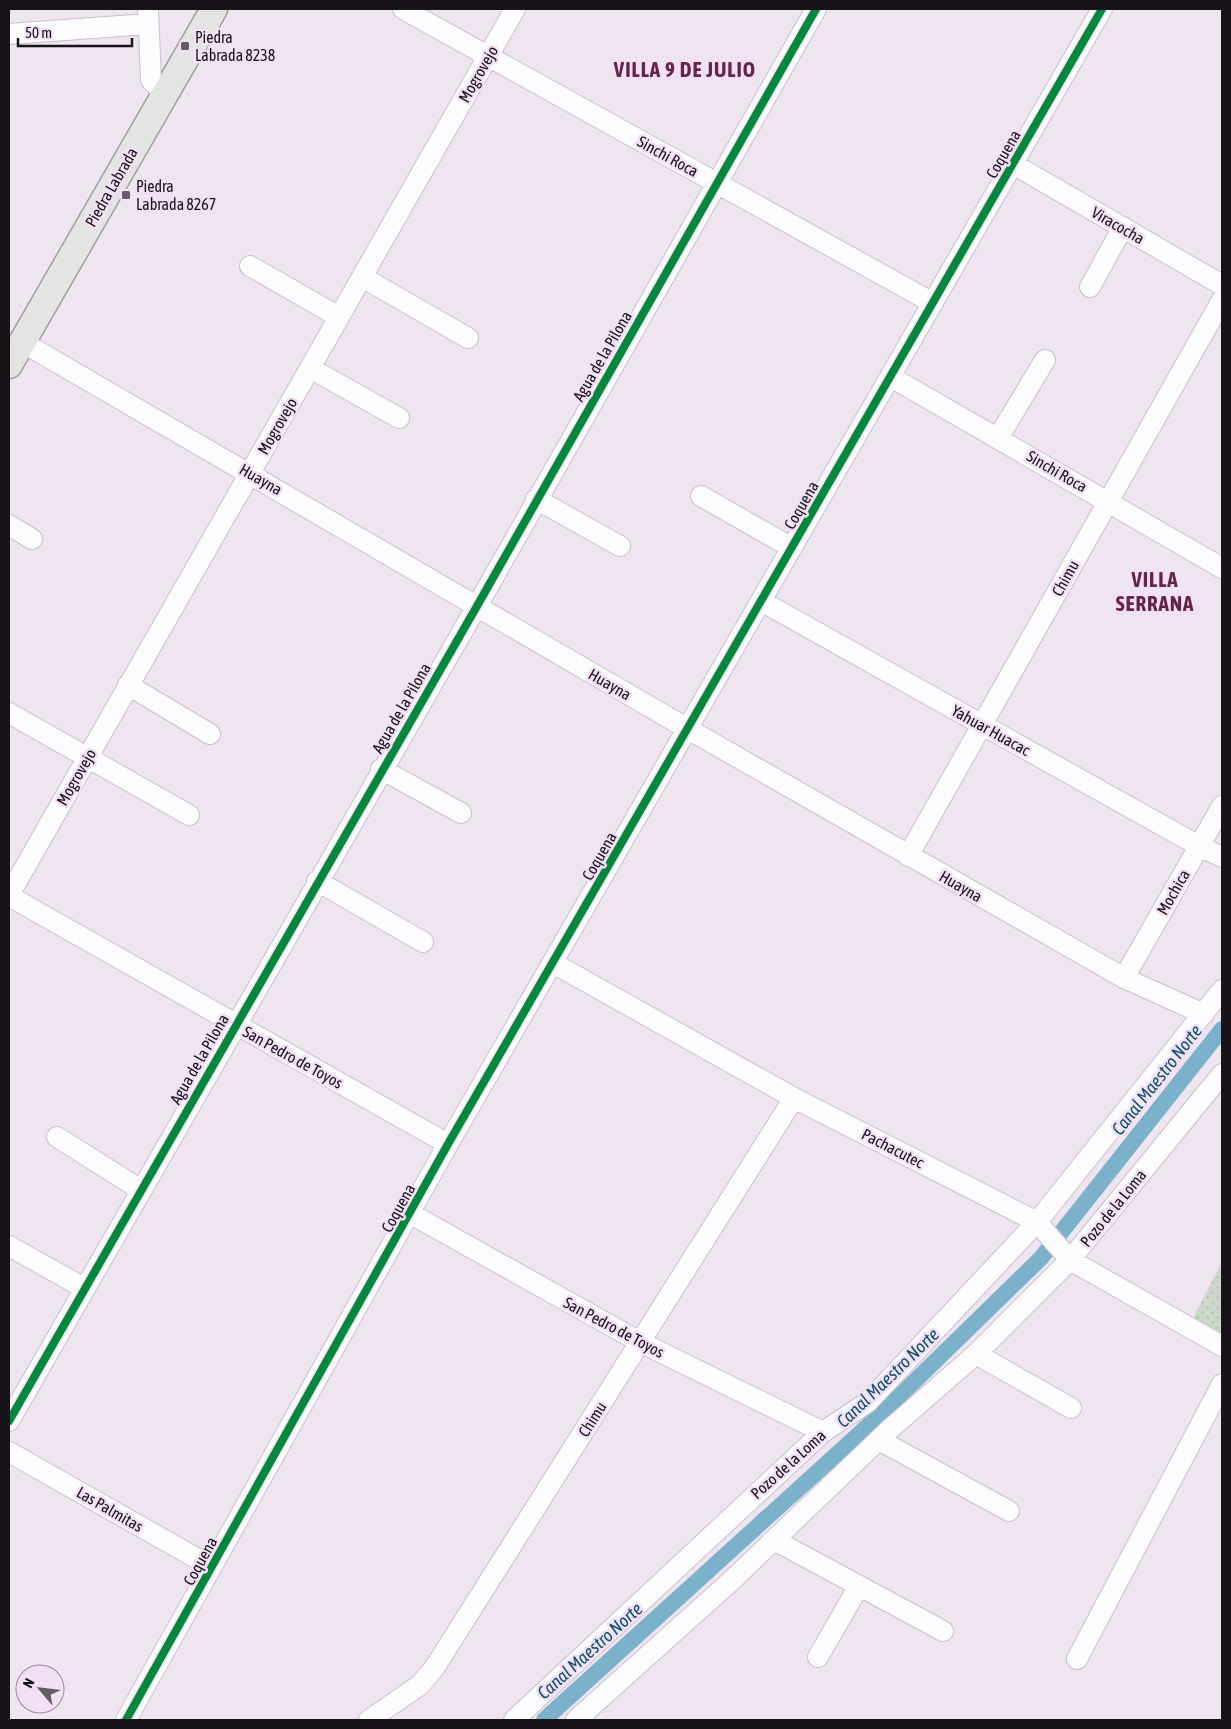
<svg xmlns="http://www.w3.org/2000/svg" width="1231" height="1729" font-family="'Asap Condensed',sans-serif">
<defs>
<pattern id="park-dots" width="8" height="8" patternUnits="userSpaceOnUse" patternTransform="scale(1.25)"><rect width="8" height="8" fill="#cdd8ca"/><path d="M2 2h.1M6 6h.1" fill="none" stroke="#afb8ad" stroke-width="1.8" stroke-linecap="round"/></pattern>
</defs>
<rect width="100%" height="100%" fill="#eee5f0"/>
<path fill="url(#park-dots)" d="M 1222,1262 L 1222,1340 L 1191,1322 Z"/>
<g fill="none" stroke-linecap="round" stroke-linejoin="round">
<path stroke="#7bb1ca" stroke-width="16" d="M 544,1720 L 882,1413 L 1041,1258 L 1222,1029"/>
<defs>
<path id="minor" d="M 148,9 L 151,80 L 165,94
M 403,9 L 933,303
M 9,34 L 148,24
M 1013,164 L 1222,285
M 250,266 L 339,317
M 362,277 L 468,338
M 1090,287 L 1123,227
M 22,342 L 688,729 L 1124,978 L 1204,1014
M 310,368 L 399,418
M 891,377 L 1222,568
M 998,438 L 1045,360
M 701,496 L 792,548
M 536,499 L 620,546
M 9,525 L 32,539
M 761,601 L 1199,846 L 1222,857
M 128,685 L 210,734
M 9,713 L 189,815
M 381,769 L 461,813
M 908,856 L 1222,300
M 317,881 L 423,942
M 9,895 L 515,9
M 9,896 L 448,1144
M 553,963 L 794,1098 L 1037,1222 L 1070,1260 L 1222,1346
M 1124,978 L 1222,806
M 57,1137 L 141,1190
M 411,1214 L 640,1342 L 823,1432
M 9,1246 L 84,1288
M 976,1354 L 1071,1408
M 9,1421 L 477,606 L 816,9
M 879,1440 L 1009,1511
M 9,1452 L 212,1567
M 774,1540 L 943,1631
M 818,1657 L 859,1586
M 1077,1659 L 1222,1384
M 126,1720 L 448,1144 L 1102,9
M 369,1720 L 420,1685 L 435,1667 L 794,1098
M 514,1720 L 823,1432 L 868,1402 L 1037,1222 L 1222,990
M 576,1720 L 730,1582 L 890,1429 L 976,1354 L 1070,1260 L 1222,1074"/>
<path id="major" d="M 9,365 L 214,9"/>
</defs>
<use href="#minor" stroke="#c9c1ca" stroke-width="22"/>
<use href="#major" stroke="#9f9f9e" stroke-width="29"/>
<use href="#minor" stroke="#fcfbfd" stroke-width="20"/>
<use href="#major" stroke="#e4e5e2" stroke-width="26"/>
<defs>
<path id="cycleway" d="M 9,1421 L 477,606 L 816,9
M 126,1720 L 448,1144 L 1102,9"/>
</defs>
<use href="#cycleway" stroke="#f2e0f5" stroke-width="11"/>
<use href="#cycleway" stroke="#00873e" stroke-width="8"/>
</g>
<g fill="#635c64" stroke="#f2e0f5" stroke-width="2">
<rect x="180" y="41" width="10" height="10" rx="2.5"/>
<rect x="121" y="190" width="10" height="10" rx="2.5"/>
</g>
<g text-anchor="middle" stroke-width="5" stroke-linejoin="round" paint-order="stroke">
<g font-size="16" fill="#181219" stroke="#f2e0f5" text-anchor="start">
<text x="195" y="43">Piedra<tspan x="195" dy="18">Labrada 8238</tspan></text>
<text x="136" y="192">Piedra<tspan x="136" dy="18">Labrada 8267</tspan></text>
</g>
<g font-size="16" fill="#181219" stroke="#f2e0f5">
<text transform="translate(478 74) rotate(-60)" y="6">Mogrovejo</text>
<text transform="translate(1003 154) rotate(-60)" y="6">Coquena</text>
<text transform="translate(668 156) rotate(29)" y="6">Sinchi Roca</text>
<text transform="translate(111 187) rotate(-60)" y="6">Piedra Labrada</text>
<text transform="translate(1118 225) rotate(30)" y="6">Viracocha</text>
<text transform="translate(602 356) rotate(-60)" y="6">Agua de la Pilona</text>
<text transform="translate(277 426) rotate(-60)" y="6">Mogrovejo</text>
<text transform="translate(1057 471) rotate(30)" y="6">Sinchi Roca</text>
<text transform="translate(261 479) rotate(30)" y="6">Huayna</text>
<text transform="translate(801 505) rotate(-60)" y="6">Coquena</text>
<text transform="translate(1065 578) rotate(-61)" y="6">Chimu</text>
<text transform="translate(610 684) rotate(30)" y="6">Huayna</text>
<text transform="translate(401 708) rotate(-60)" y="6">Agua de la Pilona</text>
<text transform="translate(991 730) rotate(29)" y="6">Yahuar Huacac</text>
<text transform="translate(76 777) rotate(-60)" y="6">Mogrovejo</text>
<text transform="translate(599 856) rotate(-60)" y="6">Coquena</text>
<text transform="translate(961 886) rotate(30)" y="6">Huayna</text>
<text transform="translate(1173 892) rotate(-60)" y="6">Mochica</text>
<text transform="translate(293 1057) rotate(29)" y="6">San Pedro de Toyos</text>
<text transform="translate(199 1059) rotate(-60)" y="6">Agua de la Pilona</text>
<text transform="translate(893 1148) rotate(27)" y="6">Pachacutec</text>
<text transform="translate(398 1208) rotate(-61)" y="6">Coquena</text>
<text transform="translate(1113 1208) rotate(-51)" y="6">Pozo de la Loma</text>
<text transform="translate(614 1327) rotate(28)" y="6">San Pedro de Toyos</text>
<text transform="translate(592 1419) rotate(-58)" y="6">Chimu</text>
<text transform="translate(788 1464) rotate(-42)" y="6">Pozo de la Loma</text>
<text transform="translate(110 1509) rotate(30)" y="6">Las Palmitas</text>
<text transform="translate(200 1561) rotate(-61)" y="6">Coquena</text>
</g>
<g font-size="18" font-style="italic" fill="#0d5167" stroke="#f2e0f5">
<text transform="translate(1157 1080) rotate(-52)" y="6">Canal Maestro Norte</text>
<text transform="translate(888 1378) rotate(-44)" y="6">Canal Maestro Norte</text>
<text transform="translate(590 1651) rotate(-42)" y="6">Canal Maestro Norte</text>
</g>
<g font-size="21" font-weight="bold" letter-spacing="1" fill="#642549" stroke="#f2e0f5">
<text x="685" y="77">VILLA 9 DE JULIO</text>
<text x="1155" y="587">VILLA<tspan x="1155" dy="24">SERRANA</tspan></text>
</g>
</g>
<rect width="1231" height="1729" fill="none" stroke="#181219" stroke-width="20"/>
<g transform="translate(40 1689) rotate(298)"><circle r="24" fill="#f2e0f5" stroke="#9b8e9d"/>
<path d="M0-4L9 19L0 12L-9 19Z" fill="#635c64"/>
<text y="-8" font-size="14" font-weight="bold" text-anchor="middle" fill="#181219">N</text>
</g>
<path d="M18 38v8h114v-8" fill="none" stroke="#181219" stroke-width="2.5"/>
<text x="25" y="38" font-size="15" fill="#181219" stroke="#f2e0f5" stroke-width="4" paint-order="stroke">50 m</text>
</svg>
